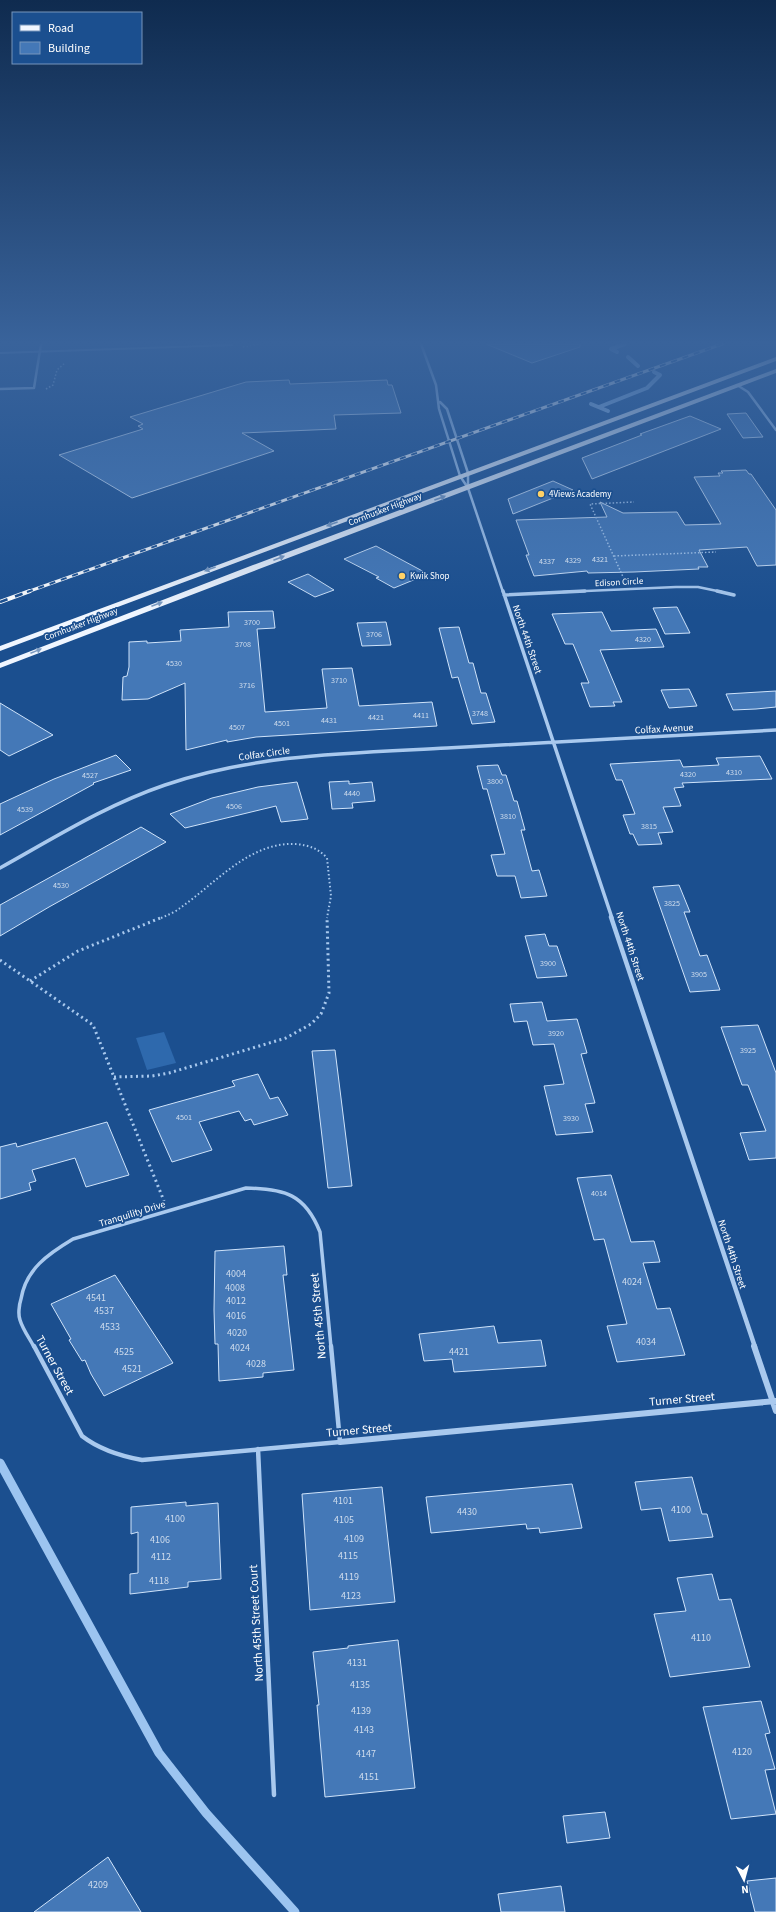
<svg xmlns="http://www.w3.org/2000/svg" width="776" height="1912" font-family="'Source Sans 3',sans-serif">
<rect width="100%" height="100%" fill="#1b4f8f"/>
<path fill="#2e69ad" d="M 164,1032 L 176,1063 L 147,1070 L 136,1038 Z"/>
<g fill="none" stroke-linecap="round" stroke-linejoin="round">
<path stroke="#9cc4f0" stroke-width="4" d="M 617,352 L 611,349 L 625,344
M 628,357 L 638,366
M 591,404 L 608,411
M 599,407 L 647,388 L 660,375 L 654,372"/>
<path stroke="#9cc4f0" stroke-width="9" d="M 0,1463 L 159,1753 L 206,1813 L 295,1912"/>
</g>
<path fill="#4478b7" stroke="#cfe3fa" d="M 486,344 L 580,344 L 580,347 L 532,363 Z
M 289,380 L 290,384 L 387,380 L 388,385 L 392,385 L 401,413 L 334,415 L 336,429 L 242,433 L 274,451 L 132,498 L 59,455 L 143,429 L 138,426 L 143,424 L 130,417 L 246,382 Z
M 746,413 L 763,437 L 743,438 L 727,414 Z
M 690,416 L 721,429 L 592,479 L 582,458 L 642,435 L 640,434 Z
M 746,470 L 749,474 L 751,474 L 776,510 L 776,565 L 757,566 L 747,547 L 699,550 L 708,567 L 698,567 L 699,569 L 634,572 L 588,573 L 587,571 L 534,576 L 526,555 L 529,555 L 516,520 L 607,517 L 600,502 L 623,513 L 677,512 L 685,525 L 721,524 L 694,477 L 720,476 L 718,473 L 723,473 L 721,471 Z
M 553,481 L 573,490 L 513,514 L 508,499 Z
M 376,546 L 428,574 L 394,588 L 376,578 L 379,577 L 344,559 Z
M 308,574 L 334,590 L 315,597 L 288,582 Z
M 677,607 L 690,633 L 665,634 L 653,608 Z
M 273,611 L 275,628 L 257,629 L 265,712 L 327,708 L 322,669 L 352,668 L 359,706 L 432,702 L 437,726 L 256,737 L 227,742 L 227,740 L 186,750 L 185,683 L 148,699 L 122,700 L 123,677 L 127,676 L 129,667 L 129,642 L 147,641 L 147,643 L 181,641 L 180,630 L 229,627 L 228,612 Z
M 602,612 L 611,631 L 656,629 L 664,647 L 600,650 L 622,702 L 613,702 L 615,706 L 590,707 L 581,683 L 589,683 L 573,644 L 565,644 L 552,614 Z
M 386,622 L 391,645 L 362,646 L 357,623 Z
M 459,627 L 469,663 L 473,663 L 481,693 L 486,693 L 495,722 L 472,724 L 458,677 L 452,678 L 439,628 Z
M 689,689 L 697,706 L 669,708 L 661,690 Z
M 776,691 L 776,707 L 756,709 L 733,710 L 726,694 Z
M 0,703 L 53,735 L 9,756 L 0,750 Z
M 116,755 L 131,770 L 93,783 L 94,784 L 0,835 L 0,804 L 54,779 Z
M 760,756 L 772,779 L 682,783 L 684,787 L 674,788 L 681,806 L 663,807 L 673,832 L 658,833 L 662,844 L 638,845 L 633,834 L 630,834 L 623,815 L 635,814 L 622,780 L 616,780 L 610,764 L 680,760 L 683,767 L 719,765 L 716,758 Z
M 498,765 L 502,775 L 506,775 L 514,801 L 517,801 L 525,830 L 521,830 L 532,871 L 539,870 L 547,896 L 521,898 L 515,876 L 497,876 L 491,855 L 505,854 L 487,789 L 483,789 L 477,766 Z
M 349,781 L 349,784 L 372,782 L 375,801 L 352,803 L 353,808 L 332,809 L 329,782 Z
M 297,782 L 308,819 L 281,822 L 276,806 L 185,828 L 170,814 L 212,798 L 258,787 Z
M 141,827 L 166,842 L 49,907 L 0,936 L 0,905 Z
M 679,885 L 690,912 L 684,912 L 700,956 L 707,955 L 720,990 L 690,992 L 653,887 Z
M 545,934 L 549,946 L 557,946 L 567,976 L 537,978 L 525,936 Z
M 542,1002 L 547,1021 L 577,1019 L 587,1053 L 581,1054 L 595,1103 L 585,1104 L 593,1132 L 556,1135 L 544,1086 L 564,1084 L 554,1044 L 533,1045 L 527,1021 L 514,1022 L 510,1004 Z
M 758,1025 L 776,1073 L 776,1158 L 749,1160 L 740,1133 L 766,1131 L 748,1085 L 742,1085 L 721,1027 Z
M 335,1050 L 352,1186 L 328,1188 L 312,1051 Z
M 258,1074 L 270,1099 L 278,1097 L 288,1115 L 254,1125 L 251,1119 L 245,1121 L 239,1111 L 199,1122 L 212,1150 L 172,1162 L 149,1110 L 235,1086 L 232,1081 Z
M 107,1122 L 129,1175 L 86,1187 L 75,1158 L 32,1170 L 36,1181 L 29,1183 L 31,1190 L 0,1199 L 0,1147 L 16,1143 L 17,1147 Z
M 611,1175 L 631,1242 L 654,1241 L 660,1262 L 643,1263 L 657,1309 L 670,1308 L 685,1355 L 617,1362 L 607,1326 L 627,1324 L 604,1239 L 594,1240 L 577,1178 Z
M 284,1246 L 287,1275 L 283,1275 L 294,1370 L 263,1373 L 263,1377 L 219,1381 L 218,1344 L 215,1344 L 214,1310 L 215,1251 Z
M 115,1275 L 173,1363 L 104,1396 L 91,1374 L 85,1360 L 82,1361 L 69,1340 L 71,1339 L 51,1304 Z
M 494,1326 L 498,1343 L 541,1340 L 546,1366 L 454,1372 L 452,1359 L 424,1361 L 419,1334 Z
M 692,1477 L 702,1514 L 707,1514 L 713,1537 L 669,1541 L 661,1508 L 641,1510 L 635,1482 Z
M 572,1484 L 582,1528 L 540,1533 L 539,1528 L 527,1529 L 526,1524 L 431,1533 L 426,1497 Z
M 382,1487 L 395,1602 L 310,1610 L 302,1494 Z
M 186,1502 L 186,1506 L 218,1503 L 221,1579 L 188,1582 L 188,1587 L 130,1594 L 130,1574 L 138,1573 L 138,1532 L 131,1534 L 131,1507 Z
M 712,1574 L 719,1600 L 731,1599 L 750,1667 L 670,1677 L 654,1614 L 686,1611 L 677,1578 Z
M 398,1640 L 415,1788 L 325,1797 L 317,1705 L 319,1705 L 313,1652 L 348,1648 L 348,1646 Z
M 761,1701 L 770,1733 L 765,1734 L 775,1769 L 765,1770 L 776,1814 L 731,1819 L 703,1707 Z
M 605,1812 L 610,1838 L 567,1843 L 563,1816 Z
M 108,1857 L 141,1912 L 34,1912 Z
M 776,1878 L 776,1912 L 755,1912 L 747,1881 Z
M 561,1886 L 565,1912 L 501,1912 L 498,1894 Z"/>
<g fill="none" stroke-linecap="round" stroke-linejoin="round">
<path stroke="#a9c9ee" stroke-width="1.5" stroke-dasharray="1.5 2" stroke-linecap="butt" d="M 243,347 L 261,344
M 46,389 L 53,385 L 57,370 L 65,363
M 614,556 L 716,552
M 624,579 L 590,504 L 634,502"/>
<path stroke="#a9c9ee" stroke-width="2" stroke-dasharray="1.5 2.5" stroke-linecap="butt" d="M 161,918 C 168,915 175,912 180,908 C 215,884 249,842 295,844 C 308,845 318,848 327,858 L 331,896 L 327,918"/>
<path stroke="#a9c9ee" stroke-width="3" stroke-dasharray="2 3.5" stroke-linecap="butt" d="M 0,960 L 93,1025 L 164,1201
M 30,981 L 78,951 L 163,917
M 114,1077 L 152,1076 L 169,1073 L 286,1038 L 311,1024 L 321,1014 L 329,993 L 327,917"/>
<path stroke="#a9c9ee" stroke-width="2" d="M 0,353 L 232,345"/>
<path stroke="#a9c9ee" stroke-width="3.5" d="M 34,1347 C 30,1339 23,1330 20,1320 C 18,1315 19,1305 21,1299 C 26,1269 48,1254 73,1239 L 246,1188 C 285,1189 305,1194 320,1232 L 331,1347"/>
<path stroke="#a9c9ee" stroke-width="4.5" d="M 34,1346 L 82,1436 C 100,1450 120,1456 142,1460 L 340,1442 L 331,1346
M 258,1449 L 274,1795"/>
<path stroke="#a9c9ee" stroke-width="2.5" d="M 421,344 L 436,385 L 439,409 L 460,476 L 468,488 L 503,592
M 737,385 L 748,392 L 776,430
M 0,389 L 34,388 L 41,344
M 440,402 L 447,409 L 468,473 L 468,488
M 563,592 L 676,587 L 698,587 L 722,592"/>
<path stroke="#a9c9ee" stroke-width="3.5" d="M 503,591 L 612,918
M 717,591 L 734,595
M 504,595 L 585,591
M 0,868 C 54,838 106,805 165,785 C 255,754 352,753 447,748 C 557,742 666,736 776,730"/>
<path stroke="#a9c9ee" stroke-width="4.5" d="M 611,917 L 755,1347"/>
<path stroke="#a9c9ee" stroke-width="6" d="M 754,1346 L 776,1411
M 340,1442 L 776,1401"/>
<path fill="#f0f6ff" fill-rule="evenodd" d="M 776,357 L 776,361 L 0,651 L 0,646 Z
M 776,369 L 776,373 L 259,569 L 0,668 L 0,663 L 253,565 Z"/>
<defs>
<path id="rail-far1" d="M 27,592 L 722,344"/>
<path id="rail" d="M 0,602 L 30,591"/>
</defs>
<use href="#rail-far1" stroke="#fff" stroke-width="3"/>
<use href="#rail" stroke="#fff" stroke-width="4"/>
<use href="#rail-far1" stroke="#1b4f8f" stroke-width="2" stroke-dasharray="6" stroke-linecap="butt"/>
<use href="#rail" stroke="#1b4f8f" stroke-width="2.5" stroke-dasharray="8" stroke-linecap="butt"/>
</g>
<defs><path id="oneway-solid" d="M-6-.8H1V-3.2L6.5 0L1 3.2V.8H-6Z"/></defs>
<g fill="#7b9ac1">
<use href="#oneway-solid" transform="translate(440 498) rotate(-20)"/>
<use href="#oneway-solid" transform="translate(332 524) rotate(160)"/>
<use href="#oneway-solid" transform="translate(279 558) rotate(-21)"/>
<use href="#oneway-solid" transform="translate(210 569) rotate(160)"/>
<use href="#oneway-solid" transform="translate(157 604) rotate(-21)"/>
<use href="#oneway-solid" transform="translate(36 651) rotate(-22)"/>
</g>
<linearGradient id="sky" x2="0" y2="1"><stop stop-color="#0f2b4f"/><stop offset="0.56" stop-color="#39639b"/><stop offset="1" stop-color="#39639b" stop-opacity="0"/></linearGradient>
<rect width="776" height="612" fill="url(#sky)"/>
<g fill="#ffd166" stroke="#1b4f8f" stroke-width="1.5">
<circle cx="541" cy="494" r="4"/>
<circle cx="402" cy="576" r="4"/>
</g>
<g text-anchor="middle" stroke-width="3.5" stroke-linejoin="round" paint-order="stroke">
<g font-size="8" fill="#d0dded">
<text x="600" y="562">4321</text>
<text x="573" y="563">4329</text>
<text x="547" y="564">4337</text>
<text x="252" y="625">3700</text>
<text x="374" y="637">3706</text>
<text x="643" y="642">4320</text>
<text x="243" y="647">3708</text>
<text x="174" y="666">4530</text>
<text x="339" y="683">3710</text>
<text x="247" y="688">3716</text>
<text x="480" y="716">3748</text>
<text x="421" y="718">4411</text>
<text x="376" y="720">4421</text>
<text x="329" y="723">4431</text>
<text x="282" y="726">4501</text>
<text x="237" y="730">4507</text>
<text x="734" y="775">4310</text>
<text x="688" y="777">4320</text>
<text x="90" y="778">4527</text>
<text x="495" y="784">3800</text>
<text x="352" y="796">4440</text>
<text x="234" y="809">4506</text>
<text x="25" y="812">4539</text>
<text x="508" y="819">3810</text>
<text x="649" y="829">3815</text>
<text x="61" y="888">4530</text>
<text x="672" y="906">3825</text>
<text x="548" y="966">3900</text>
<text x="699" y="977">3905</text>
<text x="556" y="1036">3920</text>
<text x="748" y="1053">3925</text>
<text x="184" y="1120">4501</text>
<text x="571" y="1121">3930</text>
<text x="599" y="1196">4014</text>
</g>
<g font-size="9" fill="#fff" stroke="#1b4f8f" text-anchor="start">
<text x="549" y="497">4Views Academy</text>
<text x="410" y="579">Kwik Shop</text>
</g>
<g font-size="9" fill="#fff" stroke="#1b4f8f">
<text transform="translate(385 509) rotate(-21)" y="3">Cornhusker Highway</text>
<text transform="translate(619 582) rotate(-3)" y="3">Edison Circle</text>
<text transform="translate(81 624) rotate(-21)" y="3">Cornhusker Highway</text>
</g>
<g font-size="10" fill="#fff" stroke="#1b4f8f">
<text transform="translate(528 639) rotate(71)" y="4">North 44th Street</text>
<text transform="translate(664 728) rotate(-3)" y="4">Colfax Avenue</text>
<text transform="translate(264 753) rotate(-8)" y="4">Colfax Circle</text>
<text transform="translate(631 946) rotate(72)" y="4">North 44th Street</text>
<text transform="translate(132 1213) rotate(-17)" y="4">Tranquility Drive</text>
<text transform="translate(733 1254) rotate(72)" y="4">North 44th Street</text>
</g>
<g font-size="10" fill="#d0dded">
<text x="236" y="1277">4004</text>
<text x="632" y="1285">4024</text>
<text x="235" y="1291">4008</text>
<text x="96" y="1301">4541</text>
<text x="236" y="1304">4012</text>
<text x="104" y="1314">4537</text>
<text x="236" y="1319">4016</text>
<text x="110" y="1330">4533</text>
<text x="237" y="1336">4020</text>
<text x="646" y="1345">4034</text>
<text x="240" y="1351">4024</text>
<text x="124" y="1355">4525</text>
<text x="459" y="1355">4421</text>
<text x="256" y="1367">4028</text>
<text x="132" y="1372">4521</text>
<text x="343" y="1504">4101</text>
<text x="681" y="1513">4100</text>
<text x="467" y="1515">4430</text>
<text x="175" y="1522">4100</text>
<text x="344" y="1523">4105</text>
<text x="354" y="1542">4109</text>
<text x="160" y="1543">4106</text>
<text x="348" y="1559">4115</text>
<text x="161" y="1560">4112</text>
<text x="349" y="1580">4119</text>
<text x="159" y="1584">4118</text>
<text x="351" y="1599">4123</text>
<text x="701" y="1641">4110</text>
<text x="357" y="1666">4131</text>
<text x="360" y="1688">4135</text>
<text x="361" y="1714">4139</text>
<text x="364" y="1733">4143</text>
<text x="742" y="1755">4120</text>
<text x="366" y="1757">4147</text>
<text x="369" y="1780">4151</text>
<text x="98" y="1888">4209</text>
</g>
<g font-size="12" fill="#fff" stroke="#1b4f8f">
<text transform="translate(318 1316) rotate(-95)" y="4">North 45th Street</text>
<text transform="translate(55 1365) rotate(61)" y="4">Turner Street</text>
<text transform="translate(682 1399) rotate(-5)" y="4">Turner Street</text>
<text transform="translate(359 1430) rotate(-5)" y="4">Turner Street</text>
<text transform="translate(256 1623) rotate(-93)" y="4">North 45th Street Court</text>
</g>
</g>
<rect x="12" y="12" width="130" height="52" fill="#1b4f8f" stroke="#7695bc"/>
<rect x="20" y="25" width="20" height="6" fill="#f0f6ff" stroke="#7695bc"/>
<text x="48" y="32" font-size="12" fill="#ffffff">Road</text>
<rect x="20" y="42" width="20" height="12" fill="#4478b7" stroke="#7695bc"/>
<text x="48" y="52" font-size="12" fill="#ffffff">Building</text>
<g transform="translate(744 1880) rotate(174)" stroke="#1b4f8f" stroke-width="3" paint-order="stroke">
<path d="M0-3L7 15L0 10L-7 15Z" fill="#ffffff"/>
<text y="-6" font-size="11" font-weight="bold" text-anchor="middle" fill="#ffffff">N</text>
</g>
</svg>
